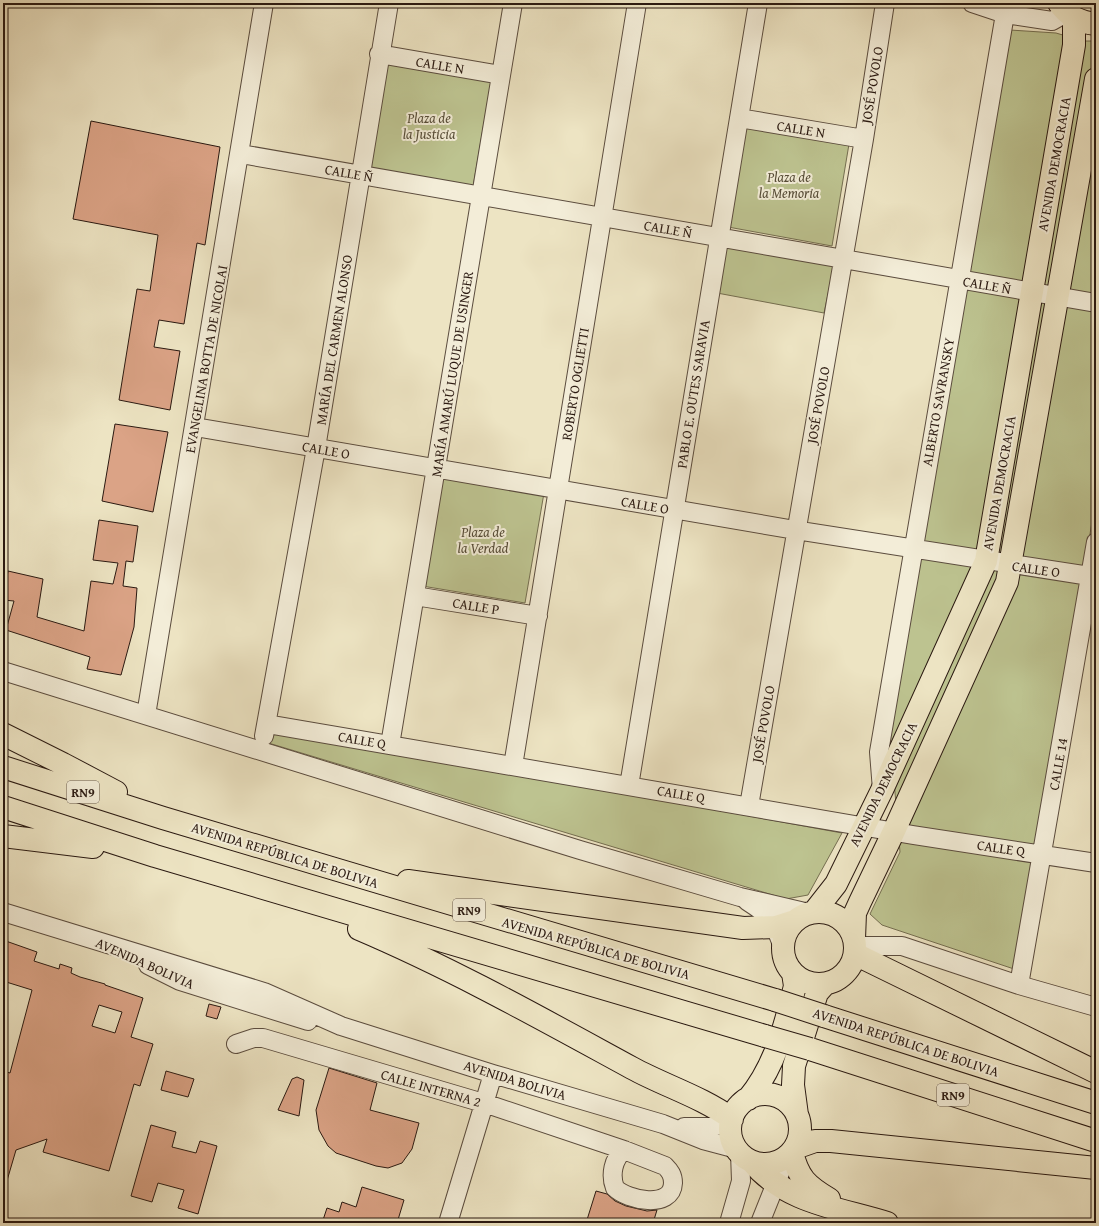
<svg xmlns="http://www.w3.org/2000/svg" width="1099" height="1226" font-family="'Gentium Book Plus',serif">
<rect width="100%" height="100%" fill="#ede4c3"/>
<filter id="stains"><feTurbulence type="fractalNoise" baseFrequency=".005" numOctaves="4"/><feColorMatrix values="0 0 0 0 .2 0 0 0 0 .09 0 0 0 0 .02 0 0 0 .5 -.17"/></filter>
<radialGradient id="worn" r=".72"><stop offset=".6" stop-color="#630" stop-opacity="0"/><stop offset="1" stop-color="#630" stop-opacity=".3"/></radialGradient>
<path fill="#bdc390" stroke="#746e50" d="M 1010,30 L 1056,33 L 1083,41 L 1096,41 L 1096,498 L 1017,970 L 882,925 L 870,914 L 900,852 L 890,733 Z
M 385,64 L 491,82 L 473,187 L 366,170 Z
M 746,125 L 849,144 L 832,246 L 728,227 Z
M 726,246 L 834,266 L 824,313 L 717,293 Z
M 440,476 L 544,493 L 525,603 L 422,586 Z
M 269,728 L 842,833 L 808,895 L 786,899 L 265,742 Z"/>
<path fill="#dba386" stroke="#2a1911" fill-rule="evenodd" d="M 91,121 L 220,147 L 205,245 L 197,243 L 184,324 L 159,320 L 154,347 L 180,351 L 170,410 L 119,400 L 137,289 L 150,291 L 158,235 L 73,219 Z
M 115,424 L 168,432 L 153,512 L 102,501 Z
M 99,520 L 138,526 L 133,562 L 126,561 L 123,586 L 137,588 L 134,627 L 121,675 L 87,669 L 90,657 L 6,630 L 14,601 L 3,600 L 8,571 L 43,579 L 37,617 L 84,631 L 91,581 L 113,584 L 118,563 L 93,560 Z
M 3,940 L 37,952 L 34,961 L 59,969 L 60,964 L 72,968 L 71,973 L 80,977 L 105,984 L 105,985 L 143,998 L 131,1037 L 153,1044 L 140,1086 L 134,1084 L 109,1171 L 43,1152 L 47,1139 L 16,1150 L 6,1184 L 3,1183 L 3,1115 L 5,1114 L 3,1104 L 3,1071 L 10,1073 L 32,990 L 3,981 ZM 99,1005 L 122,1012 L 115,1033 L 92,1026 Z
M 209,1004 L 221,1007 L 217,1019 L 206,1016 Z
M 329,1068 L 377,1083 L 370,1110 L 419,1123 L 412,1149 L 402,1163 L 388,1168 L 376,1166 L 336,1153 L 328,1146 L 319,1130 L 316,1110 Z
M 166,1071 L 194,1079 L 188,1097 L 161,1090 Z
M 297,1077 L 304,1080 L 299,1116 L 278,1110 L 292,1079 Z
M 151,1125 L 176,1132 L 172,1147 L 196,1153 L 200,1141 L 217,1146 L 198,1214 L 178,1208 L 184,1190 L 158,1183 L 152,1202 L 131,1196 Z
M 362,1187 L 404,1200 L 397,1223 L 322,1223 L 327,1208 L 339,1212 L 342,1202 L 356,1207 Z
M 596,1191 L 607,1194 L 615,1201 L 626,1206 L 647,1211 L 657,1210 L 653,1223 L 586,1223 Z"/>
<g fill="none" stroke-linecap="round" stroke-linejoin="round">
<defs>
<path id="minor" d="M 972,3 L 1005,14 L 1052,21 L 1066,13
M 379,54 L 501,75
M 739,118 L 864,139
M 241,154 L 1096,303
M 195,427 L 795,530 L 1096,577
M 415,596 L 538,616
M 3,671 L 580,850 L 740,897 L 809,913
M 146,715 L 264,3
M 267,724 L 913,835 L 1096,863
M 264,736 L 316,448 L 389,3
M 390,745 L 513,3
M 513,766 L 637,3
M 629,786 L 758,3
M 882,790 L 879,752 L 1005,14
M 749,806 L 864,139 L 885,3
M 747,901 C 772,917 774,921 783,948
M 3,912 L 264,992 L 341,1026 L 493,1074 L 663,1124 L 703,1140 L 737,1149
M 855,946 L 902,946 L 1019,985 L 1096,1007
M 148,965 L 180,981 L 308,1021
M 1019,985 L 1096,542
M 236,1044 L 254,1038 L 263,1038 L 490,1105 L 624,1150 L 665,1166 C 670,1171 673,1175 673,1183 C 672,1210 627,1200 615,1188 C 610,1175 613,1159 624,1150
M 684,1127 L 712,1127 L 731,1123
M 448,1223 L 493,1074
M 729,1223 L 741,1181 L 740,1153
M 760,1223 L 786,1158"/>
<path id="major" d="M 1059,3 C 1069,17 1079,22 1096,24
M 3,734 L 63,764 L 116,792
M 3,767 L 163,818 L 775,1000
M 3,807 L 155,856 L 765,1036
M 3,836 L 93,847
M 408,881 L 743,928 L 776,927 L 795,921
M783 948a36 36 0 1 1 72 0a36 36 0 1 1-72 0Z
M 814,912 L 836,884 L 882,790 L 986,561 L 1074,45 L 1074,19
M 359,929 C 453,969 542,1019 632,1068 C 665,1086 702,1097 732,1119
M 854,939 L 855,913 L 860,902 L 894,831 L 1007,582 L 1096,79
M 855,954 L 1096,1072
M 824,1016 L 1096,1103
M 810,1049 L 1096,1141
M730 1129a35 35 0 1 1 70 0a35 35 0 1 1-70 0Z
M 748,1099 C 775,1067 785,1026 795,986 L 793,973
M 797,1115 L 793,1085 L 794,1066 L 817,993 L 825,984
M 795,1148 L 815,1141 L 831,1141 L 1096,1168
M 792,1152 C 798,1178 807,1186 829,1199
M 752,1162 C 786,1203 839,1208 887,1223"/>
</defs>
<use href="#minor" stroke="#5b4c3e" stroke-width="20"/>
<use href="#major" stroke="#2a1911" stroke-width="24"/>
<use href="#minor" stroke="#f3edd8" stroke-width="18"/>
<use href="#major" stroke="#ede4c3" stroke-width="22"/>
<defs>
<path id="major-bridge" d="M 775,1000 L 824,1016
M 765,1036 L 810,1049"/>
</defs>
<use href="#major-bridge" stroke="#2a1911" stroke-width="24" stroke-linecap="butt"/>
<use href="#major-bridge" stroke="#ede4c3" stroke-width="22"/>
</g>
<g text-anchor="middle" stroke-width="4" stroke-linejoin="round" paint-order="stroke">
<g fill="#f3edd8" stroke="#66594d" stroke-width="1">
<rect x="67" y="781" width="32" height="22" rx="3"/>
<rect x="453" y="899" width="32" height="22" rx="3"/>
<rect x="937" y="1084" width="32" height="22" rx="3"/>
</g>
<g font-size="13" font-weight="bold" fill="#2a1911">
<text x="83" y="797">RN9</text>
<text x="469" y="915">RN9</text>
<text x="953" y="1100">RN9</text>
</g>
<g font-size="14" fill="#2a1911" stroke="#f3edd8">
<text transform="translate(440 65) rotate(9)" y="5">CALLE N</text>
<text transform="translate(872 85) rotate(-81)" y="5">JOSÉ POVOLO</text>
<text transform="translate(801 129) rotate(9)" y="5">CALLE N</text>
<text transform="translate(1054 164) rotate(-80)" y="5">AVENIDA DEMOCRACIA</text>
<text transform="translate(349 173) rotate(10)" y="5">CALLE Ñ</text>
<text transform="translate(668 229) rotate(10)" y="5">CALLE Ñ</text>
<text transform="translate(987 285) rotate(10)" y="5">CALLE Ñ</text>
<text transform="translate(334 340) rotate(-81)" y="5">MARÍA DEL CARMEN ALONSO</text>
<text transform="translate(206 359) rotate(-80)" y="5">EVANGELINA BOTTA DE NICOLAI</text>
<text transform="translate(452 374) rotate(-81)" y="5">MARÍA AMARÚ LUQUE DE USINGER</text>
<text transform="translate(575 384) rotate(-81)" y="5">ROBERTO OGLIETTI</text>
<text transform="translate(693 394) rotate(-81)" y="5">PABLO E. OUTES SARAVIA</text>
<text transform="translate(938 402) rotate(-80)" y="5">ALBERTO SAVRANSKY</text>
<text transform="translate(818 405) rotate(-80)" y="5">JOSÉ POVOLO</text>
<text transform="translate(326 450) rotate(10)" y="5">CALLE O</text>
<text transform="translate(999 483) rotate(-80)" y="5">AVENIDA DEMOCRACIA</text>
<text transform="translate(645 505) rotate(10)" y="5">CALLE O</text>
<text transform="translate(1036 569) rotate(8)" y="5">CALLE O</text>
<text transform="translate(476 606) rotate(9)" y="5">CALLE P</text>
<text transform="translate(763 724) rotate(-80)" y="5">JOSÉ POVOLO</text>
<text transform="translate(362 740) rotate(10)" y="5">CALLE Q</text>
<text transform="translate(1058 764) rotate(-80)" y="5">CALLE 14</text>
<text transform="translate(883 784) rotate(-64)" y="5">AVENIDA DEMOCRACIA</text>
<text transform="translate(681 794) rotate(10)" y="5">CALLE Q</text>
<text transform="translate(1001 848) rotate(8)" y="5">CALLE Q</text>
<text transform="translate(285 855) rotate(17)" y="5">AVENIDA REPÚBLICA DE BOLIVIA</text>
<text transform="translate(596 948) rotate(16)" y="5">AVENIDA REPÚBLICA DE BOLIVIA</text>
<text transform="translate(145 963) rotate(24)" y="5">AVENIDA BOLIVIA</text>
<text transform="translate(906 1042) rotate(18)" y="5">AVENIDA REPÚBLICA DE BOLIVIA</text>
<text transform="translate(515 1080) rotate(17)" y="5">AVENIDA BOLIVIA</text>
<text transform="translate(431 1088) rotate(16)" y="5">CALLE INTERNA 2</text>
</g>
<g font-size="14" font-style="italic" fill="#564c37" stroke="#f3edd8">
<text x="429" y="123">Plaza de<tspan x="429" dy="16">la Justicia</tspan></text>
<text x="789" y="182">Plaza de<tspan x="789" dy="16">la Memoria</tspan></text>
<text x="483" y="537">Plaza de<tspan x="483" dy="16">la Verdad</tspan></text>
</g>
</g>
<rect width="1099" height="1226" fill="none" stroke="#ede4c3" stroke-width="16"/>
<rect x="4" y="4" width="1091" height="1218" fill="none" stroke="#2a1911" stroke-width="2"/>
<rect x="8" y="8" width="1083" height="1210" fill="none" stroke="#2a1911"/>
<rect width="100%" height="100%" filter="url(#stains)"/>
<rect width="100%" height="100%" fill="url(#worn)"/>
</svg>
